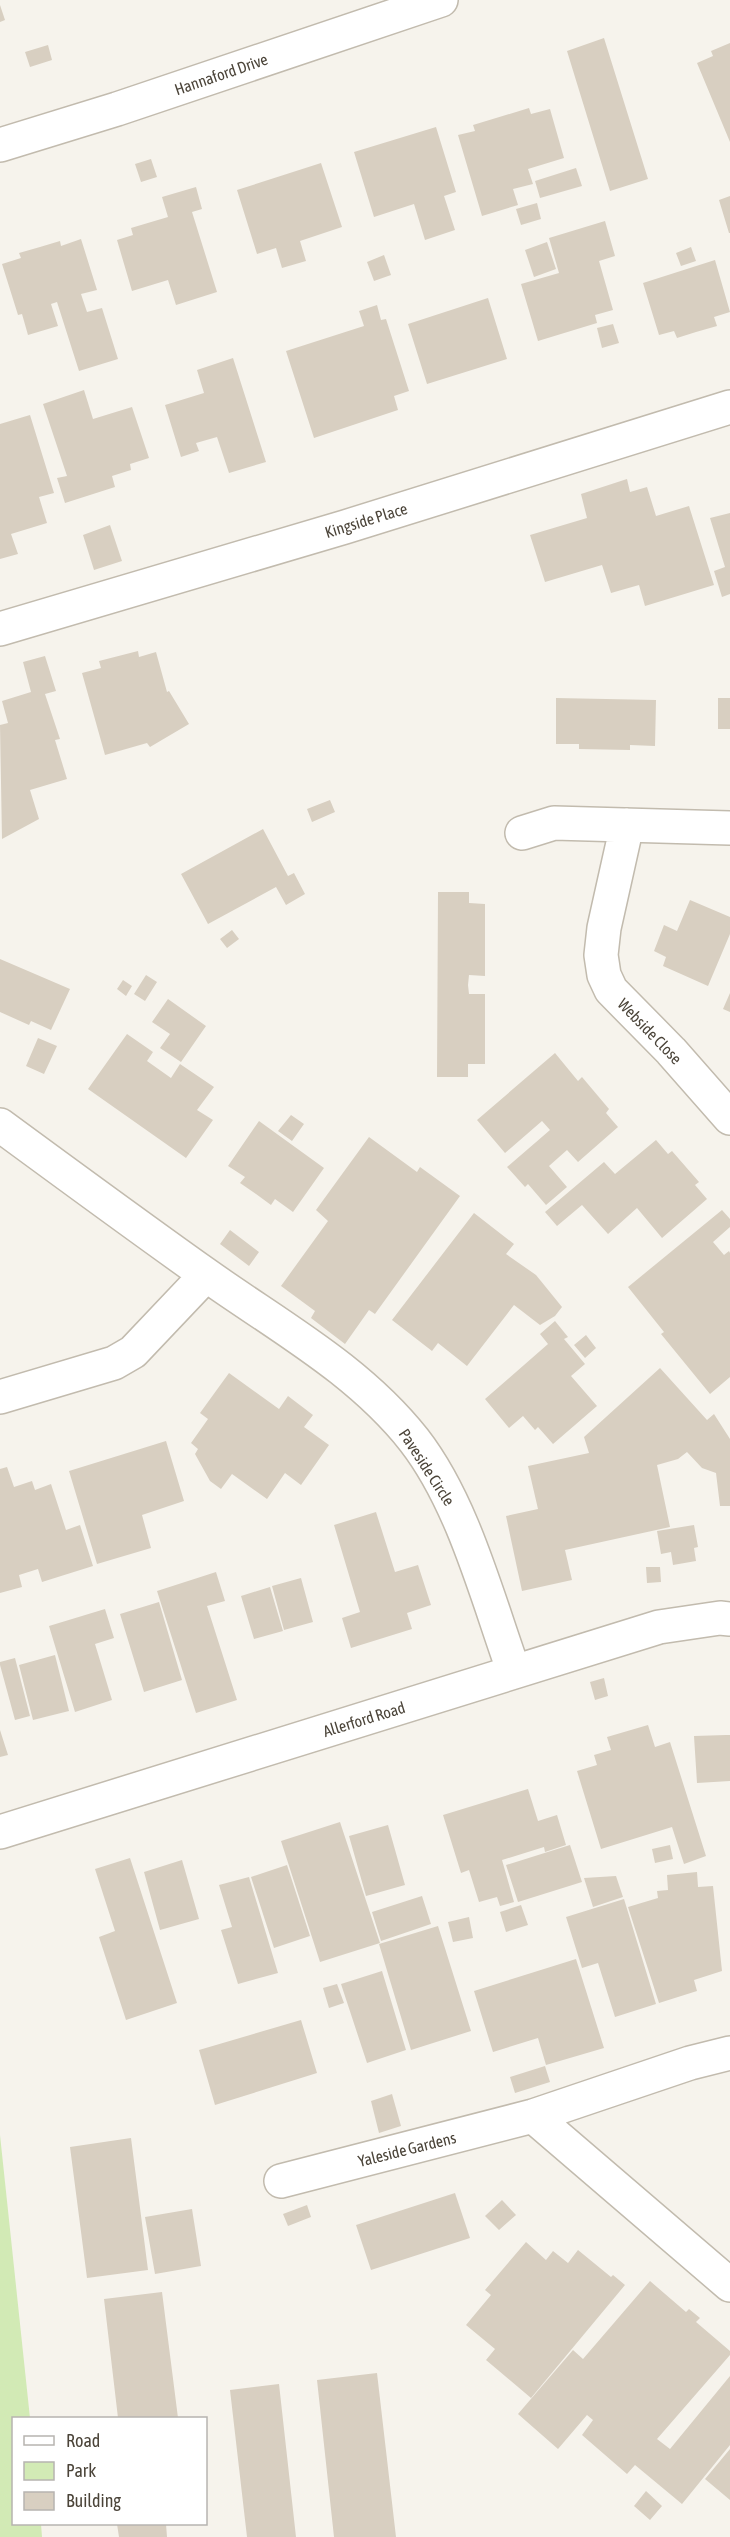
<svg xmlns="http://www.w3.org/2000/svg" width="730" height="2537" font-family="'Asap Condensed',sans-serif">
<rect width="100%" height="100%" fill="#f6f3ec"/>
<path fill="#d2eab5" d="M 0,2135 L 30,2418 L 14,2418 L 14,2524 L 41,2524 L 42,2537 L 0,2537 Z"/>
<path fill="#d8cfc1" d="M 0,5 L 5,20 L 0,22 Z
M 604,38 L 648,179 L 610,191 L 567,51 Z
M 730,43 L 730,142 L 697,63 L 713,56 L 711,51 Z
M 48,45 L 52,60 L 30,67 L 25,52 Z
M 529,108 L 531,114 L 550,109 L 564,158 L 528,169 L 533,184 L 513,189 L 518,205 L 482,216 L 458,135 L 475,131 L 473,125 Z
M 436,127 L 456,192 L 444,196 L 455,230 L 425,240 L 414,204 L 374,217 L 354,152 Z
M 151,159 L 157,177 L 141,182 L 135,164 Z
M 321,163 L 342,227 L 300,241 L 306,261 L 282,268 L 276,248 L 257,254 L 237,190 Z
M 576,168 L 582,186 L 540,198 L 535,181 Z
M 196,187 L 202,209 L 192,212 L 217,292 L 176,305 L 168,280 L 132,291 L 117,240 L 133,235 L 131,228 L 168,217 L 162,197 Z
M 730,196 L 730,233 L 729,233 L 719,200 Z
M 537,203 L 541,219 L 521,225 L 516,209 Z
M 605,221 L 615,256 L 599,261 L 613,310 L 595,315 L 597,323 L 538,341 L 521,284 L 559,273 L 549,238 Z
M 81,239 L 97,290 L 81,294 L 87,312 L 102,308 L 118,359 L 79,371 L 57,302 L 51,304 L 58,326 L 28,335 L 22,314 L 18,315 L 2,264 L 21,258 L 19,253 L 40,247 L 60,241 L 61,246 Z
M 547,242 L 556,269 L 534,277 L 525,250 Z
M 691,247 L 696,261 L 681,266 L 676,253 Z
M 384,255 L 391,275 L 374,281 L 367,262 Z
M 715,260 L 730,312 L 714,317 L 717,326 L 696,332 L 677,338 L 674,331 L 659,335 L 643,283 Z
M 488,298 L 507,359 L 427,384 L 408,324 Z
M 377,305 L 381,320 L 386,319 L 409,391 L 394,396 L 398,410 L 314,438 L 286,351 L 364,326 L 359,311 Z
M 613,324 L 619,343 L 602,348 L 597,328 Z
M 233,358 L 266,462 L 229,473 L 217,437 L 196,443 L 199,451 L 181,457 L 165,405 L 204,393 L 197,370 Z
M 84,390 L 93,419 L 132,407 L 149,458 L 130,464 L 131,470 L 112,476 L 115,487 L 65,503 L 57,478 L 67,476 L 43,404 Z
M 30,415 L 54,493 L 39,497 L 47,523 L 11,534 L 18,554 L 0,559 L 0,424 Z
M 627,479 L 630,492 L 647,487 L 656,516 L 689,506 L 714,585 L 645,606 L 639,585 L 611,593 L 602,565 L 545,582 L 530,535 L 587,518 L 581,494 Z
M 730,513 L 730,594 L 722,597 L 714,571 L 725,567 L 710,518 Z
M 110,525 L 122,561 L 94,570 L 83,535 Z
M 138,651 L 139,657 L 156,652 L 167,692 L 169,691 L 189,724 L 150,747 L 147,743 L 105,755 L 82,673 L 101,668 L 99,661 Z
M 45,656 L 56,691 L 45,694 L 60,739 L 55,740 L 67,779 L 30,790 L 39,819 L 2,839 L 0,725 L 8,723 L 2,701 L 31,692 L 23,662 Z
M 556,698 L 656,700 L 655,746 L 630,745 L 630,750 L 579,749 L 579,744 L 556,744 Z
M 718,698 L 730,698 L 730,729 L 718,729 Z
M 330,800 L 335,812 L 312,822 L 307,809 Z
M 263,829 L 288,876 L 294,873 L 305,894 L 286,905 L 276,887 L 208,924 L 181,874 Z
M 438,892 L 469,892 L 469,903 L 485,904 L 485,976 L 469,975 L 468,985 L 469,994 L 485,994 L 485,1064 L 468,1064 L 468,1077 L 437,1077 Z
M 690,900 L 730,917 L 730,934 L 708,986 L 663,966 L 666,957 L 654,951 L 664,925 L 677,931 Z
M 232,930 L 239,939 L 227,948 L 220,939 Z
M 0,959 L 70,989 L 51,1030 L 31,1021 L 29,1025 L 0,1012 Z
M 146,975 L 157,982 L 145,1001 L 134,994 Z
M 123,980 L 132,986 L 126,996 L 117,989 Z
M 730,993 L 730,1012 L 723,1009 Z
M 168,999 L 206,1026 L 181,1062 L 160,1048 L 170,1034 L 152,1022 Z
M 127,1034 L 153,1052 L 147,1061 L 171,1078 L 180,1064 L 214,1087 L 197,1110 L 213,1120 L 186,1158 L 88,1089 Z
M 38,1038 L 57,1046 L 44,1074 L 26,1066 Z
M 555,1053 L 578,1081 L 582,1077 L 609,1109 L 606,1113 L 618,1127 L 578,1162 L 567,1150 L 549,1166 L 567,1187 L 546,1205 L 528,1184 L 525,1187 L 507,1167 L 550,1130 L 542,1121 L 505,1153 L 477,1120 Z
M 291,1115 L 304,1124 L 292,1141 L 278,1131 Z
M 259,1121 L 324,1168 L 293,1212 L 275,1199 L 271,1205 L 256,1194 L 240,1183 L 245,1177 L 228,1166 Z
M 369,1137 L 417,1172 L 420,1167 L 460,1196 L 375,1314 L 369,1310 L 345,1344 L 311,1318 L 315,1311 L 281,1286 L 328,1221 L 316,1210 Z
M 656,1140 L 668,1154 L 672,1151 L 699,1182 L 695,1185 L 707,1199 L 662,1238 L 637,1208 L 608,1234 L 582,1205 L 557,1226 L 545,1212 L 604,1162 L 615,1174 Z
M 722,1210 L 730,1219 L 730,1227 L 713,1242 L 724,1255 L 729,1251 L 730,1253 L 730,1377 L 710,1394 L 661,1334 L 664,1332 L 628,1287 Z
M 474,1213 L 514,1244 L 506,1254 L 536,1275 L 562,1307 L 555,1316 L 540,1325 L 514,1305 L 467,1366 L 438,1343 L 432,1351 L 392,1320 Z
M 230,1230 L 259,1252 L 249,1266 L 220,1244 Z
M 555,1321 L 568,1337 L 564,1339 L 585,1364 L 571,1376 L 597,1406 L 553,1444 L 538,1427 L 535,1430 L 523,1416 L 509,1428 L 485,1399 L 548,1344 L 540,1334 Z
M 586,1335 L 596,1348 L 585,1358 L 574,1345 Z
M 660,1368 L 707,1420 L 714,1414 L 730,1439 L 730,1506 L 720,1506 L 716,1473 L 702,1468 L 687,1452 L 678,1459 L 657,1465 L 670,1527 L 565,1550 L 572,1580 L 522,1591 L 506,1516 L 538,1509 L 528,1466 L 589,1453 L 584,1437 Z
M 229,1373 L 279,1409 L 288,1396 L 313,1415 L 304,1427 L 329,1445 L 301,1485 L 285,1473 L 267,1499 L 232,1474 L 221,1489 L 210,1481 L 195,1454 L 198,1449 L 191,1443 L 208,1419 L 200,1413 Z
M 166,1441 L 184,1501 L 142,1515 L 151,1548 L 97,1564 L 69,1471 Z
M 7,1467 L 14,1487 L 32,1481 L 35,1490 L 51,1484 L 66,1530 L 80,1525 L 93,1566 L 42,1582 L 38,1569 L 19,1575 L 22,1587 L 0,1593 L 0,1469 Z
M 376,1512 L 395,1572 L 418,1565 L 431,1605 L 407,1613 L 412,1629 L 351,1648 L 342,1618 L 360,1612 L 334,1525 Z
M 694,1525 L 698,1547 L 694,1548 L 696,1561 L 673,1565 L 671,1552 L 661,1554 L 657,1531 Z
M 646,1567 L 660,1567 L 661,1582 L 647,1583 Z
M 216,1572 L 225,1601 L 207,1606 L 237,1700 L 196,1713 L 157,1591 Z
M 301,1578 L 313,1622 L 284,1630 L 272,1586 Z
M 270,1587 L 283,1631 L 254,1639 L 241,1596 Z
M 159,1602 L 182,1680 L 144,1692 L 120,1614 Z
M 105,1609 L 114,1638 L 95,1644 L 112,1700 L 75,1712 L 49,1626 Z
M 55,1655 L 69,1711 L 33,1720 L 19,1665 Z
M 15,1658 L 30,1716 L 15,1720 L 0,1665 L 0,1662 Z
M 604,1678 L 608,1696 L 595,1700 L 590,1682 Z
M 648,1725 L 655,1747 L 670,1742 L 706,1856 L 684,1864 L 672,1827 L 601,1849 L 577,1771 L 597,1765 L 594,1755 L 611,1750 L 607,1737 Z
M 0,1730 L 8,1755 L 0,1757 Z
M 726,1735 L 730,1735 L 730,1781 L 697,1783 L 694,1736 Z
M 528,1789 L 538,1821 L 557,1815 L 566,1845 L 545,1852 L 544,1847 L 502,1860 L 514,1902 L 500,1906 L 497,1897 L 479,1902 L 469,1870 L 461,1873 L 443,1815 Z
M 340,1822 L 380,1943 L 320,1962 L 281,1841 Z
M 388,1825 L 405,1885 L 366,1896 L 349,1836 Z
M 570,1845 L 582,1882 L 518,1902 L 506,1865 Z
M 670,1845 L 673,1859 L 655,1863 L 652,1849 Z
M 130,1858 L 177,2003 L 126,2020 L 99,1937 L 115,1931 L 95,1869 Z
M 182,1860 L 199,1919 L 160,1930 L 144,1872 Z
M 287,1865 L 310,1936 L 274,1948 L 251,1877 Z
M 697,1872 L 698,1887 L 713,1886 L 722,1971 L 694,1980 L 697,1991 L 659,2003 L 628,1907 L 658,1898 L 657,1891 L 668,1890 L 667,1875 Z
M 616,1876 L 623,1897 L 593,1907 L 584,1878 Z
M 249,1877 L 278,1973 L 238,1984 L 221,1930 L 232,1927 L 219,1885 Z
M 422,1896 L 431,1924 L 381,1941 L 372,1912 Z
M 624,1899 L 656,2004 L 615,2017 L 598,1963 L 582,1968 L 566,1917 Z
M 521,1905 L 528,1925 L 506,1932 L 500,1912 Z
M 469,1917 L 473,1938 L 453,1942 L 448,1922 Z
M 438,1926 L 471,2031 L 411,2050 L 379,1944 Z
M 576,1959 L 604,2048 L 546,2065 L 538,2038 L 493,2052 L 474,1991 Z
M 382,1971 L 406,2050 L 367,2063 L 341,1984 Z
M 337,1984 L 344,2003 L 329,2008 L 323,1988 Z
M 301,2020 L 317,2073 L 215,2105 L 199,2050 Z
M 545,2066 L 550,2082 L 515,2093 L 510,2077 Z
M 392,2094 L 401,2126 L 379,2133 L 371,2101 Z
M 131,2138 L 148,2270 L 87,2278 L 70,2147 Z
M 455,2193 L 470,2238 L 371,2270 L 356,2225 Z
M 502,2200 L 516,2215 L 499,2230 L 485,2216 Z
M 307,2205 L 311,2217 L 288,2226 L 283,2214 Z
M 192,2209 L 201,2266 L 155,2274 L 145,2217 Z
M 526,2242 L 546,2260 L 553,2251 L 568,2263 L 578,2250 L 611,2277 L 613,2275 L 625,2285 L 531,2398 L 486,2360 L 495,2349 L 466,2325 L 491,2295 L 485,2290 Z
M 650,2281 L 686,2312 L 689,2309 L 700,2318 L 696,2322 L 730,2351 L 730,2355 L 657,2439 L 670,2449 L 730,2376 L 730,2445 L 682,2504 L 635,2465 L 627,2474 L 582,2435 L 593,2420 L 587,2415 L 558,2449 L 518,2414 L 573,2350 L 583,2359 Z
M 162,2292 L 178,2418 L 118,2418 L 104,2299 Z
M 377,2373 L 396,2537 L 334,2537 L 317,2380 Z
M 279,2384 L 296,2537 L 247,2537 L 230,2390 Z
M 730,2449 L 730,2500 L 705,2479 Z
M 646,2491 L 662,2506 L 650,2520 L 634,2506 Z
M 117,2524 L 166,2524 L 167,2537 L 119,2537 Z"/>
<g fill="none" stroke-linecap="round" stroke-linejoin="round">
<defs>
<path id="minor" d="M 0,629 L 345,527 L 730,407
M 627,825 L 604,928 L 601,955 L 604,975 L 611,990 L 671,1051 L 730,1118
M 522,833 L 554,823 L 730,828
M 0,1125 C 68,1175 136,1225 205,1274 C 278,1326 358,1369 414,1440 C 463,1503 487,1597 514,1672
M 0,1397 L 114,1363 L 133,1352 L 206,1275
M 0,1832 L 659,1627 L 720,1618 L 730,1619
M 533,2116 L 730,2285
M 281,2181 L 533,2116 L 690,2063 L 730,2053"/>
<path id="tertiary" d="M 0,145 L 117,109 L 441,0"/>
</defs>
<use href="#minor" stroke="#c2bbae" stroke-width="36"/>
<use href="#tertiary" stroke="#c2bbae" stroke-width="36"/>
<use href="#minor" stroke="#fff" stroke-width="33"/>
<use href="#tertiary" stroke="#fff" stroke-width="33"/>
</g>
<g text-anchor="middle" stroke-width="4.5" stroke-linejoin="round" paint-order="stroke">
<g font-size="16" fill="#4b4439" stroke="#fff">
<text transform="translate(221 74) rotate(-19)" y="6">Hannaford Drive</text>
<text transform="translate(366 520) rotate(-17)" y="6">Kingside Place</text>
<text transform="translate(650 1031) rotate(46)" y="6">Webside Close</text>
<text transform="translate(427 1467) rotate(57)" y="6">Paveside Circle</text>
<text transform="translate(364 1719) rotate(-17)" y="6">Allerford Road</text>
<text transform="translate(407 2149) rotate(-14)" y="6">Yaleside Gardens</text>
</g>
</g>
<rect x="12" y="2417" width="195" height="108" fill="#ffffff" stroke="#b7b4b0" stroke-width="1.5"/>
<rect x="24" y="2436" width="30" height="9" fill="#ffffff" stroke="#b7b4b0" stroke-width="1.5"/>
<text x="66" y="2447" font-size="18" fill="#4b4439">Road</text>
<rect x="24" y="2462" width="30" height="18" fill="#d2eab5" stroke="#b7b4b0" stroke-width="1.5"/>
<text x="66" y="2477" font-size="18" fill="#4b4439">Park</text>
<rect x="24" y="2492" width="30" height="18" fill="#d8cfc1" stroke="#b7b4b0" stroke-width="1.5"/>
<text x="66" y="2507" font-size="18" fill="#4b4439">Building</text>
</svg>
